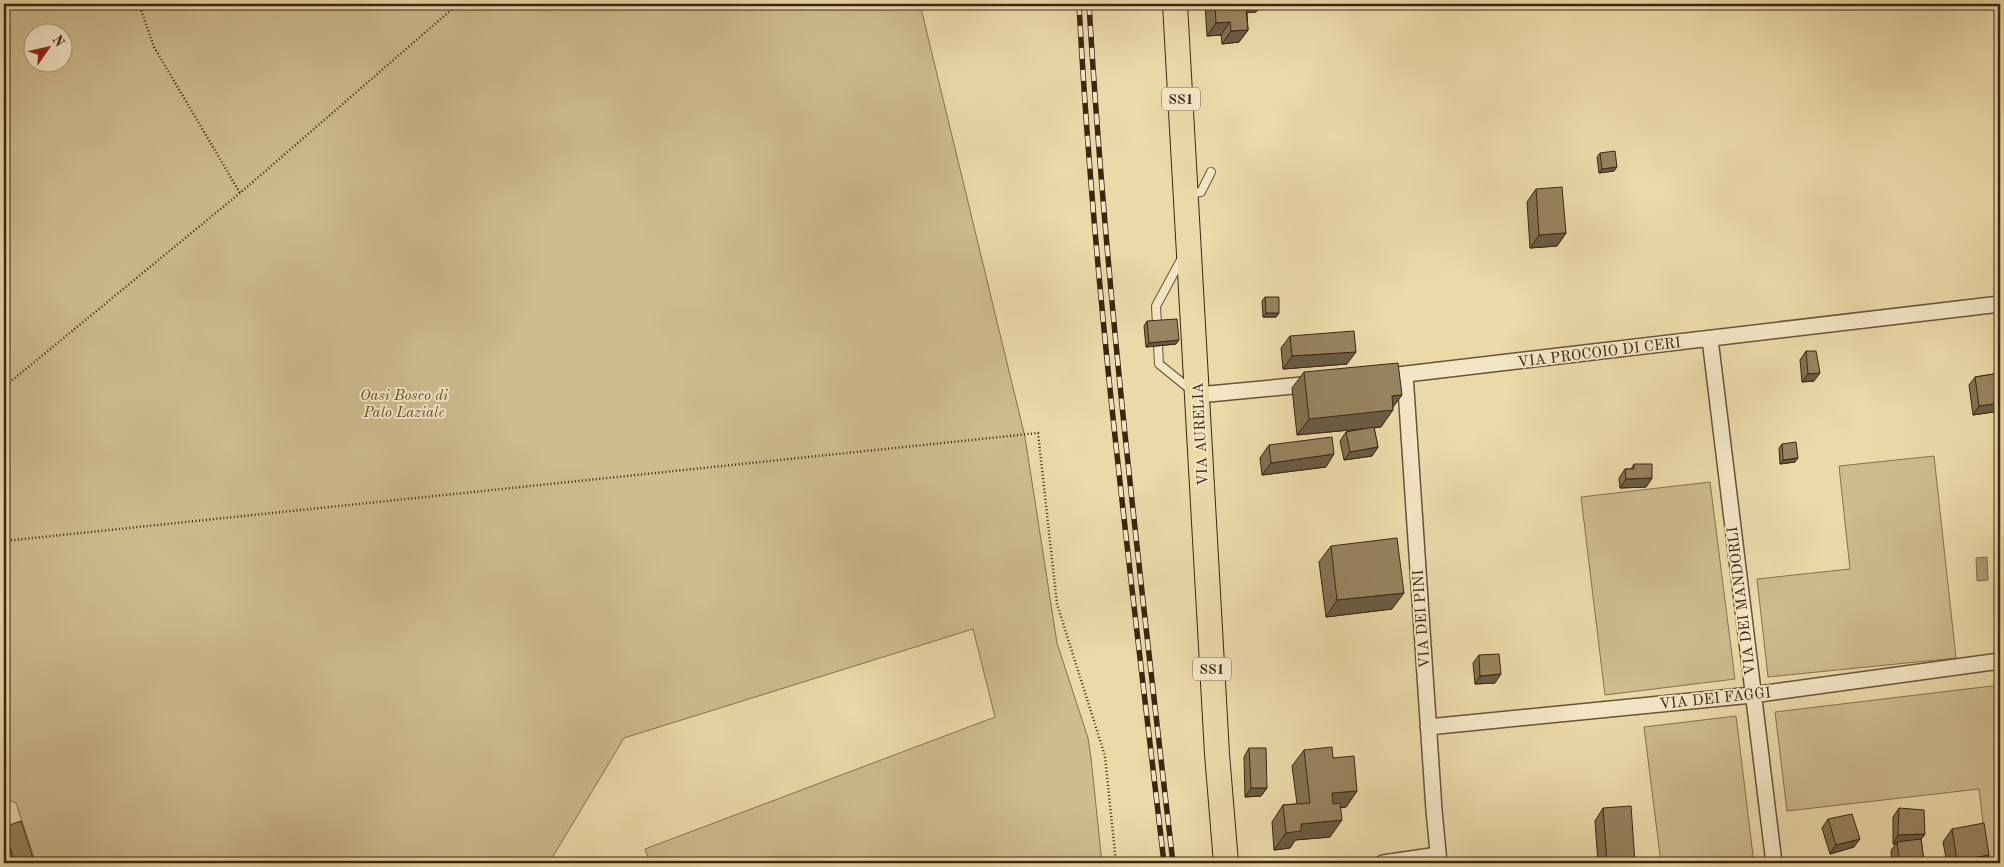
<svg xmlns="http://www.w3.org/2000/svg" width="2004" height="867" font-family="'Old Standard TT',serif">
<rect width="100%" height="100%" fill="#ecd9a8"/>
<filter id="stains"><feTurbulence type="fractalNoise" baseFrequency=".004" numOctaves="4"/><feColorMatrix values="0 0 0 0 .2 0 0 0 0 .09 0 0 0 0 .02 0 0 0 .5 -.17"/></filter>
<radialGradient id="worn" r=".72"><stop offset=".6" stop-color="#630" stop-opacity="0"/><stop offset="1" stop-color="#630" stop-opacity=".3"/></radialGradient>
<path fill="#cebb8e" stroke="#857050" fill-rule="evenodd" d="M 4,4 L 920,4 L 1025,437 L 1057,643 L 1088,738 L 1091,758 L 1102,863 L 650,863 L 645,849 L 995,717 L 973,629 L 624,738 L 549,863 L 36,863 L 16,803 L 11,801 L 4,804 ZM 62,32 L 62,62 L 32,62 L 32,32 Z
M 1934,456 L 1956,658 L 1768,677 L 1757,579 L 1850,569 L 1839,466 Z
M 1710,482 L 1735,679 L 1605,695 L 1581,497 Z
M 2000,685 L 2000,863 L 1988,863 L 1979,789 L 1787,811 L 1775,712 Z
M 1736,716 L 1754,863 L 1661,863 L 1644,727 Z"/>
<path fill="#b09c75" stroke="#826d4d" d="M 1987,557 L 1988,580 L 1977,581 L 1976,558 Z"/>
<g fill="none" stroke-linecap="round" stroke-linejoin="round">
<defs>
<path id="lane" d="M 1188,194 L 1201,192 L 1211,172
M 1182,258 L 1156,306 L 1159,364 L 1191,390"/>
<path id="street" d="M 1710,339 L 1774,863
M 1405,374 L 1434,810 L 1439,863
M 1381,377 L 2000,304
M 1198,395 L 1313,384
M 1428,727 L 1752,695 L 2000,661
M 1383,863 L 1438,855"/>
<path id="primary" d="M 1175,4 L 1217,754 L 1226,863"/>
</defs>
<use href="#lane" stroke="#685338" stroke-width="10"/>
<use href="#street" stroke="#685338" stroke-width="18"/>
<use href="#primary" stroke="#3c2612" stroke-width="26"/>
<path stroke="#3c2612" stroke-width="2.5" stroke-dasharray="1 2.5" stroke-linecap="butt" d="M 139,4 L 154,47 L 240,193
M 4,387 L 240,193 L 458,4
M 4,541 L 1038,433 L 1057,604 L 1105,756 L 1116,863"/>
<use href="#lane" stroke="#f3e6c6" stroke-width="8"/>
<use href="#street" stroke="#f3e6c6" stroke-width="15"/>
<use href="#primary" stroke="#ecd9a8" stroke-width="24"/>
<defs>
<path id="rail" d="M 1079,4 C 1094,291 1131,578 1164,863
M 1089,4 C 1106,291 1140,578 1173,863"/>
</defs>
<use href="#rail" stroke="#3c2612" stroke-width="5.5"/>
<use href="#rail" stroke="#f3e6c6" stroke-width="4" stroke-dasharray="11" stroke-linecap="butt"/>
</g>
<path fill="#837153" stroke="#3c2612" d="M 1205,4 L 1262,4 L 1256,12 L 1247,12 L 1248,30 L 1239,42 L 1222,44 L 1221,35 L 1207,36 Z
M 1600,153 L 1614,171 L 1599,173 L 1597,157 Z
M 1536,189 L 1566,233 L 1557,246 L 1530,248 L 1527,202 Z
M 1265,297 L 1279,313 L 1276,317 L 1263,317 L 1262,301 Z
M 1147,321 L 1176,344 L 1146,347 L 1144,326 Z
M 1290,336 L 1347,364 L 1283,369 L 1281,348 Z
M 1806,351 L 1814,381 L 1802,382 L 1800,360 Z
M 1304,372 L 1393,408 L 1381,427 L 1374,428 L 1378,447 L 1372,456 L 1344,460 L 1340,441 L 1346,432 L 1371,428 L 1297,435 L 1292,388 Z
M 2000,373 L 2000,411 L 1973,415 L 1969,385 L 1975,377 Z
M 1782,444 L 1795,462 L 1780,464 L 1779,448 Z
M 1269,445 L 1326,467 L 1262,475 L 1260,458 Z
M 1634,464 L 1652,478 L 1646,487 L 1620,488 L 1619,478 L 1625,469 L 1631,469 Z
M 1331,546 L 1392,609 L 1326,617 L 1319,562 Z
M 2000,566 L 2000,608 L 1996,608 L 1995,574 Z
M 1479,655 L 1495,683 L 1475,684 L 1473,663 Z
M 1249,748 L 1267,788 L 1261,796 L 1245,797 L 1244,757 Z
M 1304,750 L 1333,758 L 1357,791 L 1346,807 L 1340,808 L 1330,837 L 1295,840 L 1290,848 L 1274,850 L 1272,822 L 1283,805 L 1297,804 L 1292,766 Z
M 1603,808 L 1635,863 L 1598,863 L 1595,821 Z
M 1899,808 L 1925,834 L 1921,839 L 1924,863 L 1892,863 L 1891,851 L 1896,843 L 1893,844 L 1893,817 Z
M 1828,819 L 1854,847 L 1830,854 L 1822,828 Z
M 4,827 L 29,863 L 7,863 L 4,854 Z
M 1952,829 L 1989,855 L 1983,863 L 1947,863 L 1943,842 Z"/>
<path fill="#6a5c43" stroke="#3c2612" d="M 1249,4 L 1262,4 L 1256,12 L 1243,13 Z
M 1234,7 L 1246,7 L 1238,19 L 1225,20 Z
M 1230,22 L 1221,35 L 1207,36 L 1216,23 Z
M 1248,30 L 1239,42 L 1222,44 L 1231,31 Z
M 1617,167 L 1614,171 L 1599,173 L 1602,169 Z
M 1566,233 L 1557,246 L 1530,248 L 1539,235 Z
M 1266,313 L 1279,313 L 1276,317 L 1263,317 Z
M 1179,340 L 1176,344 L 1146,347 L 1149,343 Z
M 1356,352 L 1347,364 L 1283,369 L 1292,356 Z
M 1820,373 L 1814,381 L 1802,382 L 1808,374 Z
M 1402,395 L 1391,410 L 1393,410 L 1381,427 L 1297,435 L 1309,419 L 1392,396 Z
M 2000,403 L 2000,411 L 1973,415 L 1979,406 Z
M 1378,447 L 1372,456 L 1344,460 L 1350,452 Z
M 1334,454 L 1326,467 L 1262,475 L 1271,463 Z
M 1798,458 L 1795,462 L 1780,464 L 1783,460 Z
M 1652,478 L 1646,487 L 1620,488 L 1626,479 Z
M 1404,593 L 1392,609 L 1326,617 L 1337,600 Z
M 2000,602 L 2000,608 L 1996,608 Z
M 1501,674 L 1495,683 L 1475,684 L 1480,676 Z
M 1251,788 L 1267,788 L 1261,796 L 1245,797 Z
M 1357,791 L 1346,807 L 1320,810 L 1332,793 Z
M 1342,820 L 1330,837 L 1295,840 L 1290,848 L 1274,850 L 1286,833 L 1301,824 Z
M 1925,834 L 1919,842 L 1893,844 L 1898,835 Z
M 1860,839 L 1854,847 L 1830,854 L 1836,845 Z
M 1989,855 L 1983,863 L 1956,863 L 1957,861 Z
M 33,858 L 29,863 L 18,863 Z"/>
<path fill="#988360" stroke="#3c2612" d="M 1215,4 L 1246,4 L 1246,7 L 1234,7 L 1234,10 L 1246,9 L 1248,30 L 1231,31 L 1230,22 L 1216,23 Z
M 1615,151 L 1617,167 L 1602,169 L 1600,153 Z
M 1562,187 L 1566,233 L 1539,235 L 1536,189 Z
M 1265,297 L 1279,297 L 1279,313 L 1266,313 Z
M 1177,319 L 1179,340 L 1149,343 L 1147,321 Z
M 1354,331 L 1356,352 L 1292,356 L 1290,336 Z
M 1806,351 L 1816,351 L 1820,373 L 1808,374 Z
M 1398,363 L 1402,395 L 1392,396 L 1393,410 L 1309,419 L 1304,372 Z
M 2000,373 L 2000,403 L 1979,406 L 1975,377 Z
M 1374,427 L 1378,447 L 1350,452 L 1346,432 Z
M 1332,437 L 1334,454 L 1271,463 L 1269,445 Z
M 1796,442 L 1798,458 L 1783,460 L 1782,444 Z
M 1634,464 L 1652,464 L 1652,478 L 1626,479 L 1625,469 L 1634,469 Z
M 1397,538 L 1404,593 L 1337,600 L 1331,546 Z
M 1499,654 L 1501,674 L 1480,676 L 1479,655 Z
M 1332,747 L 1333,758 L 1354,756 L 1357,791 L 1332,793 L 1333,804 L 1340,803 L 1342,820 L 1301,824 L 1301,831 L 1286,833 L 1283,805 L 1310,803 L 1304,750 Z
M 1249,748 L 1266,748 L 1267,788 L 1251,788 Z
M 1631,806 L 1635,863 L 1607,863 L 1603,808 Z
M 1899,808 L 1924,810 L 1925,834 L 1898,835 Z
M 1852,814 L 1860,839 L 1836,845 L 1828,819 Z
M 21,821 L 33,858 L 18,863 L 15,863 L 4,827 Z
M 1984,823 L 1989,855 L 1957,861 L 1952,829 Z
M 1921,839 L 1924,862 L 1900,863 L 1897,842 Z"/>
<g text-anchor="middle" stroke-width="4" stroke-linejoin="round" paint-order="stroke">
<g fill="#f3e6c6" stroke="#736048" stroke-width="1">
<rect x="1162" y="87.5" width="38" height="23" rx="4"/>
<rect x="1193" y="657.5" width="38" height="23" rx="4"/>
</g>
<g font-size="14" font-weight="bold" fill="#3c2612">
<text x="1181" y="104">SS1</text>
<text x="1212" y="674">SS1</text>
</g>
<g font-size="15" fill="#3c2612" stroke="#f3e6c6">
<text transform="translate(1599 352) rotate(-7)" y="5">VIA PROCOIO DI CERI</text>
<text transform="translate(1200 434) rotate(-93)" y="5">VIA AURELIA</text>
<text transform="translate(1741 601) rotate(-97)" y="5">VIA DEI MANDORLI</text>
<text transform="translate(1421 619) rotate(-94)" y="5">VIA DEI PINI</text>
<text transform="translate(1715 698) rotate(-6)" y="5">VIA DEI FAGGI</text>
</g>
<g font-size="15" font-style="italic" fill="#604b31" stroke="#f3e6c6">
<text x="404" y="400">Oasi Bosco di<tspan x="404" dy="17">Palo Laziale</tspan></text>
</g>
</g>
<rect width="2004" height="867" fill="none" stroke="#ecd9a8" stroke-width="20"/>
<rect x="5" y="5" width="1994" height="857" fill="none" stroke="#3c2612" stroke-width="2.5"/>
<rect x="10" y="10" width="1984" height="847" fill="none" stroke="#3c2612"/>
<g transform="translate(48 48) rotate(56)"><circle r="24" fill="#f3e6c6" stroke="#aa997e"/>
<path d="M0-4L9 19L0 12L-9 19Z" fill="#8f2418"/>
<text y="-8" font-size="14" font-weight="bold" text-anchor="middle" fill="#3c2612">N</text>
</g>
<rect width="100%" height="100%" filter="url(#stains)"/>
<rect width="100%" height="100%" fill="url(#worn)"/>
</svg>
